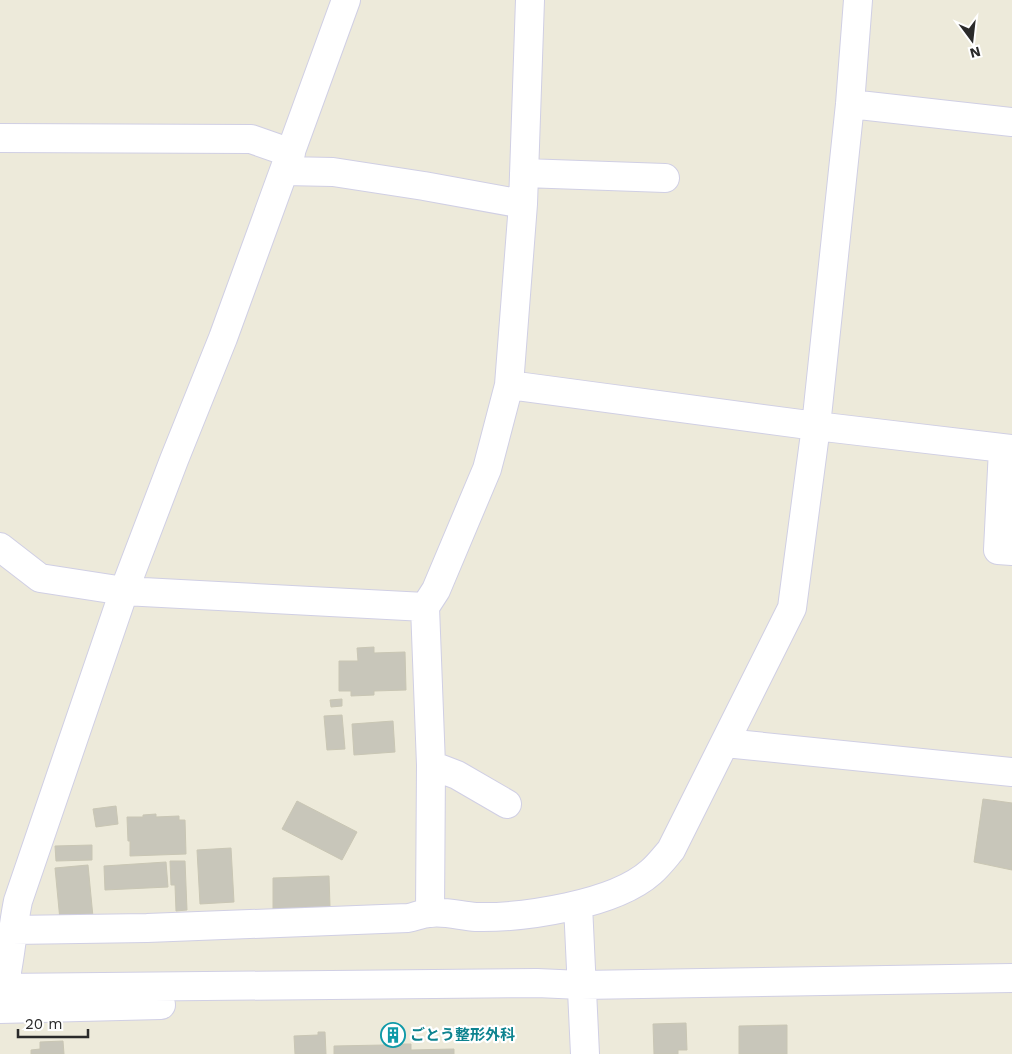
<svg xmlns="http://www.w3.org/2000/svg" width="1012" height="1054" font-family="'Work Sans','Noto Sans JP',sans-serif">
<rect width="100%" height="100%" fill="#edeada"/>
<path fill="#c8c6ba" stroke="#c9c6b4" d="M 374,647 L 374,653 L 405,652 L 406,690 L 374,691 L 374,695 L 351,696 L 351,691 L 339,691 L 339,661 L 358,661 L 357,648 Z
M 342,699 L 342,706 L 331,707 L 330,700 Z
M 342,715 L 345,749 L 327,750 L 324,716 Z
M 393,721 L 395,752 L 354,755 L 352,724 Z
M 983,799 L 1012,803 L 1012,870 L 974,862 Z
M 297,801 L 357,832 L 342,860 L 282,829 Z
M 116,806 L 118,824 L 96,827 L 93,809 Z
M 156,814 L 156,817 L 179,816 L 179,820 L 185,820 L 186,854 L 130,856 L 130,841 L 128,841 L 127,817 L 143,817 L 143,815 Z
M 92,845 L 92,860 L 56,861 L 55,846 Z
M 231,848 L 234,902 L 200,904 L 197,850 Z
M 170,861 L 185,861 L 187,910 L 176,911 L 175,885 L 171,885 Z
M 166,862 L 168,887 L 105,890 L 104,866 Z
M 88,865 L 93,917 L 60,920 L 55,868 Z
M 329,876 L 330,907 L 273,909 L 273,878 Z
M 686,1023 L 687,1050 L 678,1050 L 678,1054 L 654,1054 L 653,1024 Z
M 401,1025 L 401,1044 L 411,1044 L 411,1050 L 454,1049 L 454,1054 L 334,1054 L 334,1046 L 384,1045 L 384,1026 Z
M 787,1025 L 787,1054 L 739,1054 L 739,1026 Z
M 318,1032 L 325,1032 L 326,1054 L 295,1054 L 294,1036 L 318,1035 Z
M 63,1041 L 64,1054 L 31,1054 L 31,1050 L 40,1049 L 40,1042 Z"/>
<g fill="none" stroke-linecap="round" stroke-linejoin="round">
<defs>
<path id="minor" d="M 850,104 L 1012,122
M 0,138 L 251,139 L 291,153
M 284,171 L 333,172 L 424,186 L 523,204
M 524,173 L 665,178
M 509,385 L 816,426 L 1012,449
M 1003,449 L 998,550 L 1012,551
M 0,547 L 40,578 L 124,591 L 425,607
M 725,743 L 1012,772
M 431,765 L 457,775 L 507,804
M 578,905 L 585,1054
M 430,913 L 431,765 L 425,607 L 436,590 L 487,469 L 509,385 L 523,204 L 530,0
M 12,930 L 147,928 L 408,918 C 415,917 422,913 430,913 C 445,911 461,916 476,917 C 523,918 614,905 651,872 C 658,866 665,857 671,850 L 792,608 L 816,426 L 850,104 L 858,0
M 0,988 L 537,983 L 581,985 L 1012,978
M 0,1003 C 10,970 11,935 18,901 L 124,591 L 174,460 L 223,338 L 346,0
M 0,1009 L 161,1005"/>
</defs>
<use href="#minor" stroke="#d0cfe4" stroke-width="30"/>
<use href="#minor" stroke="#fff" stroke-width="28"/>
</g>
<defs>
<symbol id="building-ring" viewBox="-11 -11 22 22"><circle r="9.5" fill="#fff" stroke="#0f9aa8" stroke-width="1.5"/><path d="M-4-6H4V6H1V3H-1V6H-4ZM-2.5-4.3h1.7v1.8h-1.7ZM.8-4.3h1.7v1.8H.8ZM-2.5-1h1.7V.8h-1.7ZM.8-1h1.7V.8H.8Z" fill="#0f9aa8"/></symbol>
</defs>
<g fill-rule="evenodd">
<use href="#building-ring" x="379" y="1021" width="28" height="28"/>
</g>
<g text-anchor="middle" stroke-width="4.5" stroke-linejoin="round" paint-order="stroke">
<g font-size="15" font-weight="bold" fill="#0d838f" stroke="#fff" text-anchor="start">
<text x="410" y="1040">ごとう整形外科</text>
</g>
</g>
<g transform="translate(972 40) rotate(165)" stroke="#ffffff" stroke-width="4" paint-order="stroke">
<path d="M0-4L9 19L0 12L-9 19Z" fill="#2a2a2a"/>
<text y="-8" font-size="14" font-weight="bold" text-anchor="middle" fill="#2a2a2a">N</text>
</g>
<path d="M18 1029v8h70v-8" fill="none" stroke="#2a2a2a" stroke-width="2.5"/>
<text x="25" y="1029" font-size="15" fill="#2a2a2a" stroke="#ffffff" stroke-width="4" paint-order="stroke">20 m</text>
</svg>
